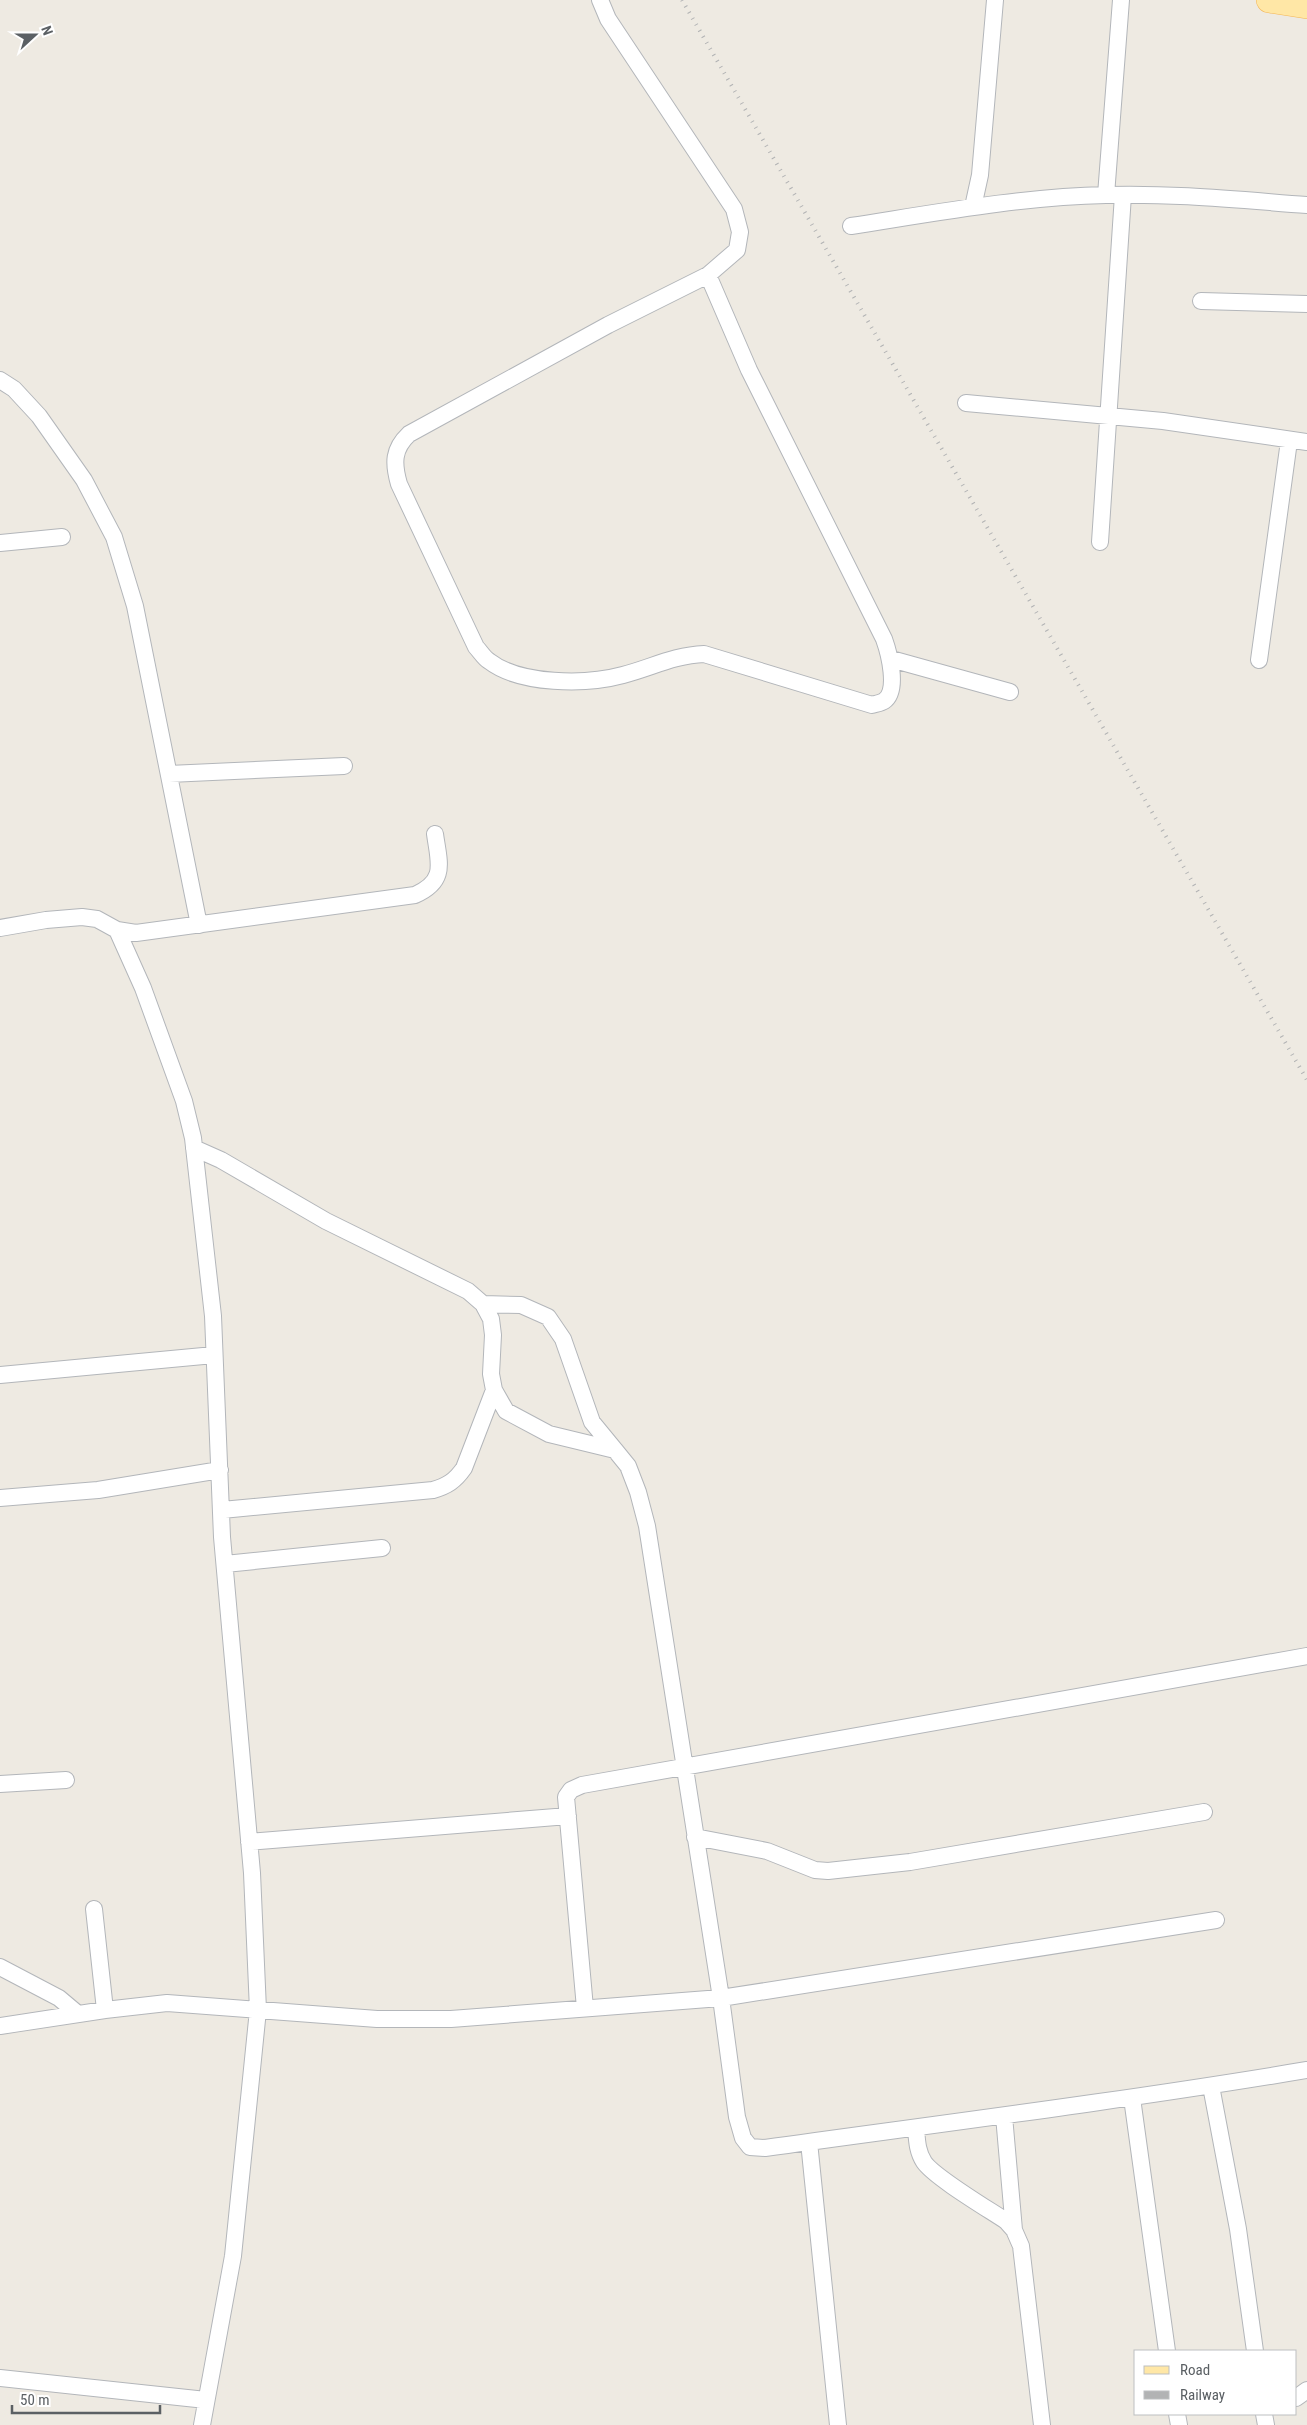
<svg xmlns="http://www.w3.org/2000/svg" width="1307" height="2425" font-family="'Roboto Condensed',sans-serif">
<rect width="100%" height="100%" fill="#eeeae2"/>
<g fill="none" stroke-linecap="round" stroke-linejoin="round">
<defs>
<path id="street" d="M 600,0 L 608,19 L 734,209 L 740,232 L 737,250 L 708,275 L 608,325 L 409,434 C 393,449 393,463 399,484 L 476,647 C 480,651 484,658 489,661 C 520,685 586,685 623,675 C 650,668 675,655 704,654 L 872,705 C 875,704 881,703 884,701 C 899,691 889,653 884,639 L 749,370 L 708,275
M 1106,195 L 1121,0
M 973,207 L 980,175 L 995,0
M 851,226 C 935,213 1020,197 1106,195 C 1173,193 1240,200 1307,205
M 1201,301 L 1307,304
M 0,380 L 14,389 L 39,416 L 84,480 L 114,537 L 135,606 L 199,925
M 966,403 L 1163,421 L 1307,442
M 1100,542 L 1123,195
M 0,543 L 62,537
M 891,659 L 1010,692
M 1259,660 L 1289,441
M 169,774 L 344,766
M 0,928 L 46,920 L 82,917 L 97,919 L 117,930 L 136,933 L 415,895 C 447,881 439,863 435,834
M 117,930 L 143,988 L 184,1101 L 193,1138 L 213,1316 L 222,1537 L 252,1873 L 258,2010 L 233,2256 L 202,2425
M 194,1148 L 221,1160 L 326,1221 L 468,1291 L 483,1304 L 491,1319 L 493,1335 L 491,1374 L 494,1390 L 506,1411 L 549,1434 L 615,1450 L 628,1466 L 638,1492 L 647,1526 L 721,1998 L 737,2117 L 743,2138 L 750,2147 L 765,2148 C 946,2123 1127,2100 1307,2070
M 483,1304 L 521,1305 L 548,1317 L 563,1339 L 592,1422 L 615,1450
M 0,1375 L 214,1355
M 0,1498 L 98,1490 L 220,1470
M 222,1510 L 433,1490 C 447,1486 455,1481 464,1468 L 494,1390
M 225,1564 L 382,1548
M 0,1784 L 66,1780
M 695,1837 L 767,1851 L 815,1870 L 828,1871 L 910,1862 L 1204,1812
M 249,1842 L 568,1816
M 94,1909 L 105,2010
M 0,1967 L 59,1998 L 78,2014
M 585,2008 L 566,1797 L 571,1790 L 582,1785 L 1307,1656
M 0,2026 L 105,2010 L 167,2003 L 377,2019 L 451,2019 L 721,1998 L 1216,1920
M 1211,2086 L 1238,2229 L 1255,2351
M 1132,2098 L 1167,2351
M 1004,2116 L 1014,2230
M 916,2128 C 917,2140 917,2151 924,2162 C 934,2177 988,2209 1006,2221 L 1014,2230 L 1021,2246 L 1042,2425
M 809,2142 L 838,2425
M 0,2378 L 206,2400
M 1296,2398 L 1307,2390
M 1177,2414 L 1179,2425
M 1264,2414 L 1266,2425"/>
<path id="primary" d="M 1269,0 L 1307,6"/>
</defs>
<use href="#street" stroke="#b3b6ba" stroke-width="18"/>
<use href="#primary" stroke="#f4b655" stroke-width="26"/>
<use href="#street" stroke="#fff" stroke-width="16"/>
<use href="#primary" stroke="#ffe7a6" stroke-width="25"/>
<path stroke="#b2b3b4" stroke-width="4" stroke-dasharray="1 6" stroke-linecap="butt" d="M 682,0 L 1307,1080"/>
</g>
<rect x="1134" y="2350" width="162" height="65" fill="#ffffff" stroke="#bdbfc1"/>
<rect x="1144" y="2366" width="25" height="8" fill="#ffe7a6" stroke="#bdbfc1"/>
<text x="1180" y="2375" font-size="15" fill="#5b6064">Road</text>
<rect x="1144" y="2391" width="25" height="8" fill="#b2b3b4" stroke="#bdbfc1"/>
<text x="1180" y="2400" font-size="15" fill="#5b6064">Railway</text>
<g transform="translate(35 35) rotate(69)" stroke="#ffffff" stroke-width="4" paint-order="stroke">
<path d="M0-4L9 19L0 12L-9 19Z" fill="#5b6064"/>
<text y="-8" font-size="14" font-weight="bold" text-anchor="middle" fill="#5b6064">N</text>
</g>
<path d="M12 2405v8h148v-8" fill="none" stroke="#5b6064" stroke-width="2.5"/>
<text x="20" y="2405" font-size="15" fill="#5b6064" stroke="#ffffff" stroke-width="4" paint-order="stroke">50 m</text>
</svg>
